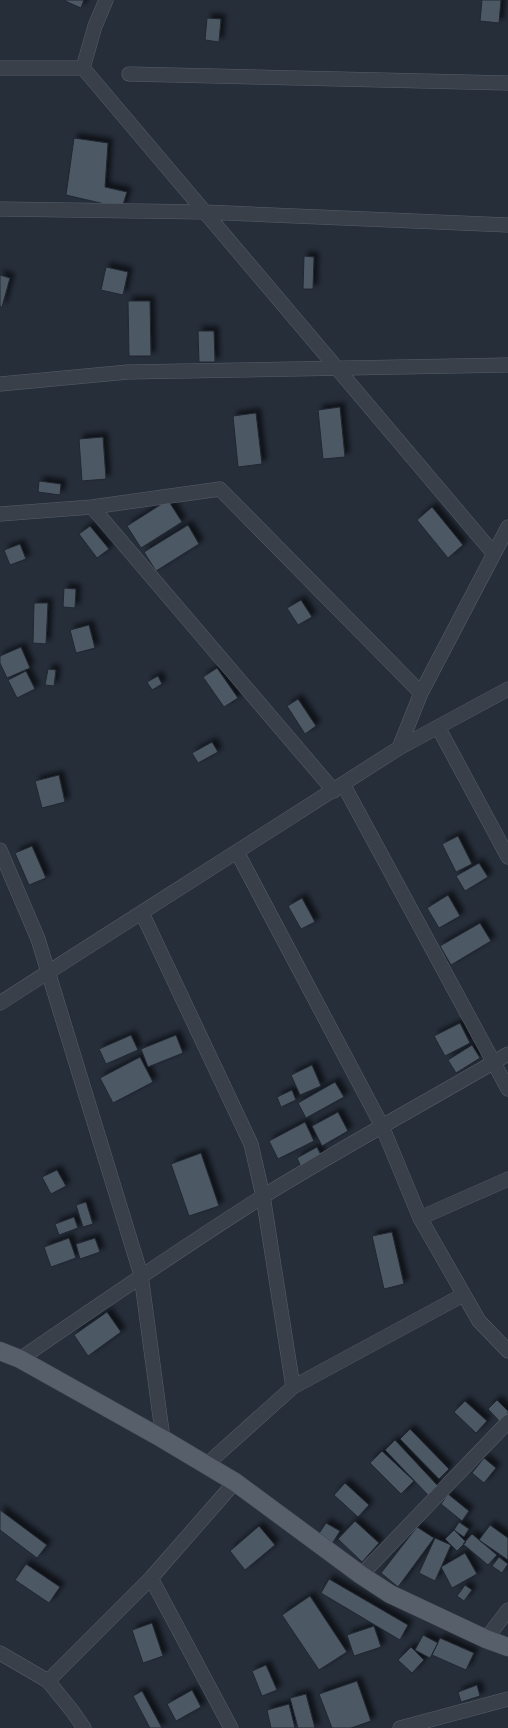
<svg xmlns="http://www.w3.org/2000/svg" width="508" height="1728" font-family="'Asap Condensed',sans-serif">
<defs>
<filter id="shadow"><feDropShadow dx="4.5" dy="-4.5" stdDeviation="2.5" flood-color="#0009"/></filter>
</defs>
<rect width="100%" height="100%" fill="#262e3a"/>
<path fill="#4e5865" stroke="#202731" filter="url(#shadow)" d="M 66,0 L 84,0 L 81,8 L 65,1 Z
M 482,0 L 501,0 L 499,23 L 480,21 Z
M 207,18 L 221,19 L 219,42 L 205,40 Z
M 74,138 L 108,143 L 105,187 L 127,192 L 122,208 L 66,195 Z
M 304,256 L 314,257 L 313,289 L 303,289 Z
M 106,267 L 128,272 L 123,295 L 101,290 Z
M 0,275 L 10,278 L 2,307 L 0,307 Z
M 128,301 L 150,301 L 151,356 L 129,356 Z
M 198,331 L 214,331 L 215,362 L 199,362 Z
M 340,407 L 345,457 L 323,459 L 318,410 Z
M 256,413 L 262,464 L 238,467 L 233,416 Z
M 103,437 L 106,479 L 82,481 L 79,439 Z
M 39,481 L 61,484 L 60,495 L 38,492 Z
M 168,500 L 182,522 L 141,548 L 127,526 Z
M 432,507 L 463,545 L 448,558 L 417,520 Z
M 188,525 L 199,544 L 156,571 L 144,552 Z
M 90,526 L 109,549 L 97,558 L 79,534 Z
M 20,544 L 26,559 L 10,565 L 4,550 Z
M 64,588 L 76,589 L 75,608 L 63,607 Z
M 301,600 L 312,617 L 298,625 L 287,608 Z
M 34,603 L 48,603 L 46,644 L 33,643 Z
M 89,625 L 95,648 L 76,653 L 70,630 Z
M 21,647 L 30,668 L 7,678 L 0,663 L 0,656 Z
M 217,668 L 238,698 L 224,707 L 203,677 Z
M 48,669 L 56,670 L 54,686 L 45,685 Z
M 26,671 L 35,689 L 17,698 L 8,680 Z
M 158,676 L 162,684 L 152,690 L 147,682 Z
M 298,699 L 316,726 L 305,734 L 287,706 Z
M 212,742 L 218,752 L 198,763 L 192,753 Z
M 59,775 L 65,802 L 42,808 L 35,781 Z
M 458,836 L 472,864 L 456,872 L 442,844 Z
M 32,846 L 46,878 L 29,885 L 15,853 Z
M 479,863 L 488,877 L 465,891 L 456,876 Z
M 448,895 L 460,916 L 439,928 L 427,908 Z
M 302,898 L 315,922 L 301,929 L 288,906 Z
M 480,923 L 491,941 L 451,965 L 440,946 Z
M 460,1023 L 470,1043 L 445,1056 L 434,1036 Z
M 131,1035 L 138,1050 L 106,1064 L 99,1049 Z
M 176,1035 L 183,1053 L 148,1067 L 141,1049 Z
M 472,1045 L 480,1058 L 456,1073 L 448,1060 Z
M 140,1057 L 153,1082 L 113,1103 L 100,1078 Z
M 312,1065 L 321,1086 L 300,1095 L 291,1075 Z
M 335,1082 L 344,1097 L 306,1118 L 298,1103 Z
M 292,1090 L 296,1100 L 281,1107 L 277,1097 Z
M 338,1112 L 348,1131 L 322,1146 L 312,1126 Z
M 305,1122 L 314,1141 L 278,1159 L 269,1141 Z
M 317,1147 L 322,1157 L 301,1167 L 297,1158 Z
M 201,1153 L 219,1206 L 189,1216 L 171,1164 Z
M 57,1170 L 66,1186 L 51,1194 L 42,1177 Z
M 86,1202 L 93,1224 L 83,1227 L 76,1205 Z
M 74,1217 L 78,1228 L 59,1235 L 55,1224 Z
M 392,1232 L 404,1284 L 384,1289 L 372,1236 Z
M 69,1238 L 76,1258 L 51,1267 L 44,1247 Z
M 95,1238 L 100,1252 L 80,1259 L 76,1244 Z
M 107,1312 L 121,1332 L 88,1356 L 74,1335 Z
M 497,1400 L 508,1411 L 508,1418 L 502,1424 L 488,1409 Z
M 465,1401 L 487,1421 L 476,1433 L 454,1412 Z
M 410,1429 L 449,1469 L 439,1479 L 400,1439 Z
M 395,1440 L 438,1486 L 428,1495 L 385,1450 Z
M 382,1451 L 414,1481 L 401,1494 L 370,1463 Z
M 484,1458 L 496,1468 L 484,1483 L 472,1473 Z
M 345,1483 L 369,1505 L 358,1517 L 334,1495 Z
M 448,1494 L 469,1511 L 462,1521 L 441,1504 Z
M 0,1510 L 47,1545 L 37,1558 L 0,1530 Z
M 355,1521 L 379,1543 L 362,1562 L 338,1539 Z
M 459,1522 L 469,1529 L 464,1537 L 454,1530 Z
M 326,1523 L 340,1531 L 332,1544 L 318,1535 Z
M 490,1525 L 508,1538 L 508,1560 L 479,1540 Z
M 259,1526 L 275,1545 L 245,1570 L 230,1551 Z
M 417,1527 L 434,1538 L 398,1587 L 381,1573 Z
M 454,1530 L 466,1542 L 457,1551 L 445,1539 Z
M 472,1534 L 497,1555 L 488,1565 L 463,1544 Z
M 435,1538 L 451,1545 L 435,1581 L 419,1573 Z
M 465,1553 L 477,1574 L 452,1588 L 441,1567 Z
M 499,1557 L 508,1564 L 502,1573 L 492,1566 Z
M 26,1564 L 60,1587 L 49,1603 L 15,1580 Z
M 329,1579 L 408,1625 L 400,1640 L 321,1593 Z
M 465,1585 L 472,1590 L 464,1601 L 457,1596 Z
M 310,1596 L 347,1652 L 319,1670 L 282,1615 Z
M 152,1623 L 163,1656 L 143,1663 L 132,1630 Z
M 374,1626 L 381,1647 L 354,1656 L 347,1635 Z
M 423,1635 L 438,1643 L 430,1658 L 415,1650 Z
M 440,1638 L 474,1653 L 466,1670 L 432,1655 Z
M 411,1647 L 424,1660 L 412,1673 L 398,1660 Z
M 266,1665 L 277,1690 L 262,1696 L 252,1671 Z
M 357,1681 L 371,1721 L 351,1728 L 332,1728 L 319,1694 Z
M 477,1685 L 480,1696 L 461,1702 L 458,1692 Z
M 192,1690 L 201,1707 L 176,1721 L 167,1704 Z
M 142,1691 L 162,1728 L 150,1728 L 133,1696 Z
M 306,1694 L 315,1728 L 298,1728 L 290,1698 Z
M 289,1704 L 295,1728 L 271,1728 L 267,1710 Z"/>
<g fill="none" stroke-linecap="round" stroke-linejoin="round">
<defs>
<path id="minor" d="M 0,68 L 83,68 L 494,554
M 83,68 L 95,26 L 106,0
M 129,74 L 508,83
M 0,209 L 204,212 L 508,225
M 0,384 L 128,372 L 508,365
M 92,507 L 334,791
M 0,514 L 92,507 L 220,489 L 421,693 L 508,527
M 438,727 L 508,857
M 399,748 L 508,689
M 343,784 L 508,1089
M 0,850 L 38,939 L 141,1275 L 163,1439
M 237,852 L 382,1126 L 420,1218 L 479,1321 L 508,1351
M 142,913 L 251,1144 L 263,1196 L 293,1387
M 0,1003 L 399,748 L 421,693
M 420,1218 L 508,1179
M 20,1359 C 100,1304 180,1249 262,1197 C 343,1147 426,1102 508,1054
M 206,1465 L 293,1387 L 463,1295
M 361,1575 L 508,1422
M 151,1578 L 231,1728
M 486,1639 L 508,1610
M 0,1653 L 48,1681 L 73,1712 L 84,1728
M 48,1681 L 151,1578 L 235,1482
M 400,1728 L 508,1699"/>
<path id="major" d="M 0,1351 L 20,1359 L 163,1439 L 235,1482 L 361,1575 L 390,1594 L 486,1639 L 508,1647"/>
</defs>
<use href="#minor" stroke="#575e68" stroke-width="15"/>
<use href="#major" stroke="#424953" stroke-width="19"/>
<use href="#minor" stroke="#39404a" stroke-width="14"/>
<use href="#major" stroke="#575f6a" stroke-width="18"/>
</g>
</svg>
